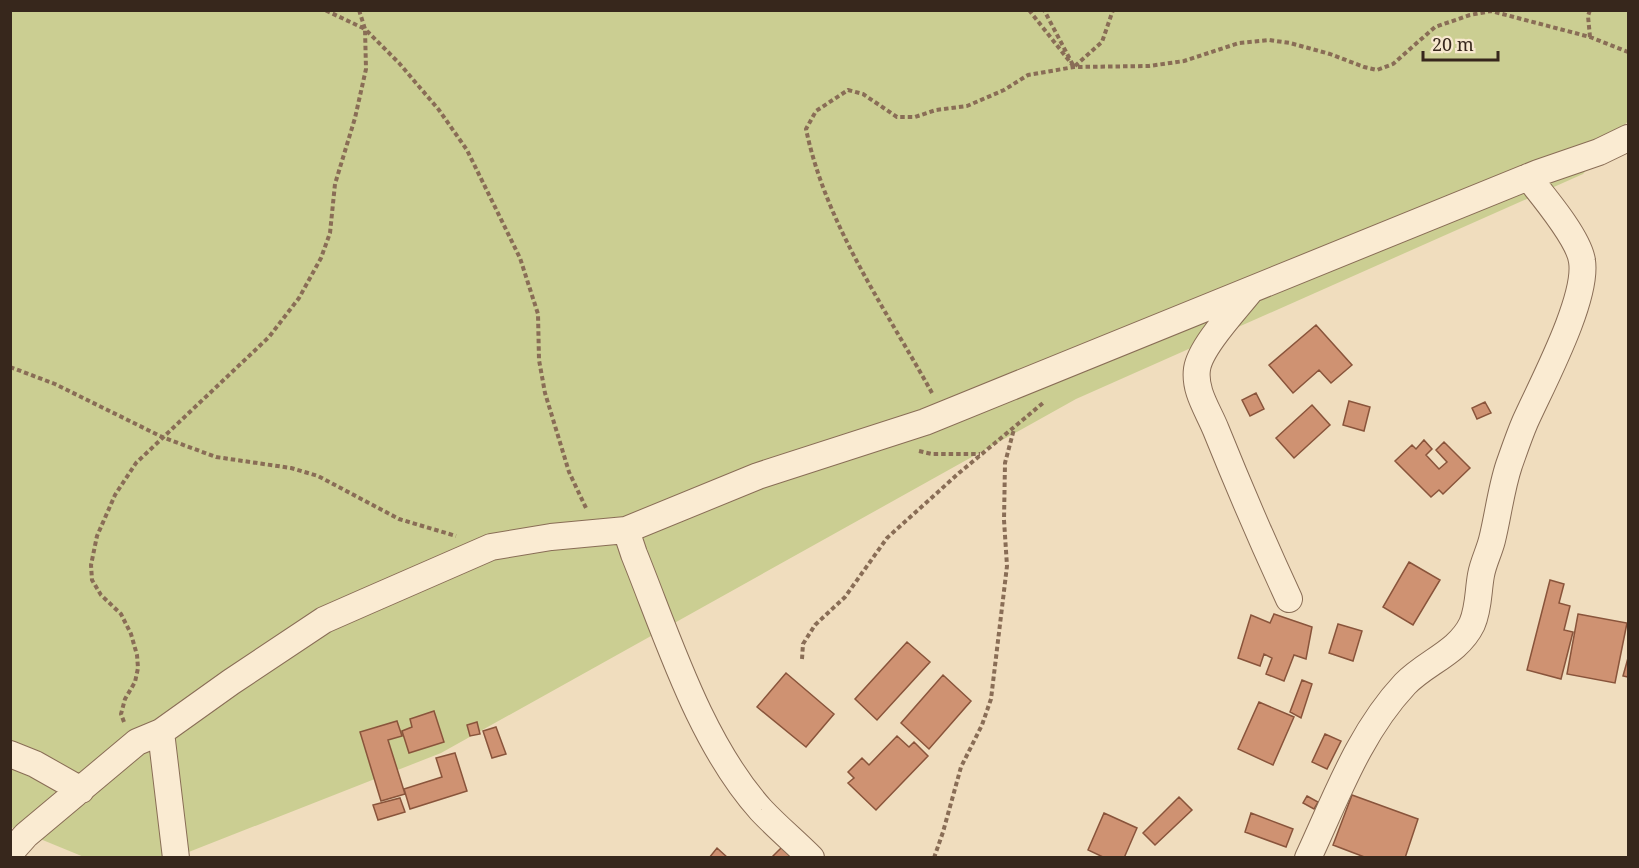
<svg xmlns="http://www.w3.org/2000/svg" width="1639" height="868" font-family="'Noto Serif',serif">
<rect width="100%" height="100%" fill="#f0ddbe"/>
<path fill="#cbce92" d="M 10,11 L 1628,11 L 1628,121 L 1583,174 L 1076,399 L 441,753 L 176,857 L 84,857 L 11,827 Z"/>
<path fill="#cf9272" stroke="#89543b" stroke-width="1.5" d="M 1316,325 L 1352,365 L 1331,383 L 1319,370 L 1293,393 L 1269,365 Z
M 1256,393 L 1264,409 L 1250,416 L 1242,400 Z
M 1349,401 L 1370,407 L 1364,431 L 1343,425 Z
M 1485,402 L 1491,413 L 1477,419 L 1472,408 Z
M 1312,405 L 1330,425 L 1294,458 L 1276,438 Z
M 1424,440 L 1432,449 L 1426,455 L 1439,469 L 1447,462 L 1436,450 L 1444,442 L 1470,468 L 1443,494 L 1439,490 L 1431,497 L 1395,461 L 1412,445 L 1416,449 Z
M 1409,562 L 1440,580 L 1413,625 L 1383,607 Z
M 1550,580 L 1564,584 L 1559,603 L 1570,606 L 1564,630 L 1573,632 L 1561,679 L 1527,670 Z
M 1274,614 L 1312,627 L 1306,659 L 1294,655 L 1284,681 L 1266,674 L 1272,658 L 1264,654 L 1260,666 L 1238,658 L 1251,615 L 1270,623 Z
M 1578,614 L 1627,623 L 1615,683 L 1567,674 Z
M 1338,624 L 1362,631 L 1353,661 L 1329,653 Z
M 907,642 L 930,662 L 877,720 L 855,699 Z
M 1628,658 L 1628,677 L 1623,676 Z
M 786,673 L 834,714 L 806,747 L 757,707 Z
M 943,675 L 971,701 L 929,749 L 901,723 Z
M 1302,680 L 1312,684 L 1301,718 L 1290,712 Z
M 1259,702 L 1294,717 L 1273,765 L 1238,749 Z
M 434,711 L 444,742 L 409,753 L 402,731 L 412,727 L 410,719 Z
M 397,721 L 402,736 L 388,740 L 405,794 L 381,801 L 360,732 Z
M 477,722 L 480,734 L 470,736 L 467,725 Z
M 496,727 L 506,754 L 492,758 L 483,731 Z
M 1325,734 L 1341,741 L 1327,769 L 1312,762 Z
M 897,736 L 909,747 L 914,742 L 928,756 L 876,810 L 848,783 L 854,778 L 848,772 L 862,758 L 869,765 Z
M 455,753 L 467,791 L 410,809 L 404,789 L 442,777 L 436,758 Z
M 1352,795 L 1418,819 L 1405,858 L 1367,858 L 1333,845 Z
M 1307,796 L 1318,802 L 1314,809 L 1303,803 Z
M 1179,797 L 1192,810 L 1155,845 L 1143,833 Z
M 400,798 L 405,812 L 378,820 L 373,805 Z
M 1104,813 L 1137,828 L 1124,858 L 1105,858 L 1088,850 Z
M 1251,813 L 1293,829 L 1286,847 L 1245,832 Z
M 782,847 L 792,858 L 771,858 Z
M 717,848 L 728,858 L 709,858 Z"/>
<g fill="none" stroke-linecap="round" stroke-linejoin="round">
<defs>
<path id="minor" d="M 1251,290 C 1236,309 1200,347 1197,369 C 1194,391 1208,410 1216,430 C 1239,487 1263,543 1289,599
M 626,530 L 634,554 C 668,638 700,742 761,810 C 777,827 795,842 811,858
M 161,732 L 176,858
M 10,754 L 35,764 L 81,790
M 10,853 L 26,835 L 137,742 L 161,732 L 231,682 L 324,620 L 365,602 L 491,547 L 551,537 L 626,530 L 758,476 L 925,422 L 1538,173 L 1599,152 L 1628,138
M 1308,858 C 1336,798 1359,733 1405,684 C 1426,662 1458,653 1472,624 C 1479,608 1478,591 1481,575 C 1483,563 1489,552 1492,540 C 1498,516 1501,489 1509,465 C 1514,451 1519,436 1525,422 C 1541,386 1588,299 1582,261 C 1579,238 1543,196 1528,177"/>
</defs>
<use href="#minor" stroke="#896d56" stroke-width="28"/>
<path stroke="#896d56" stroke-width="4" stroke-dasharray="4.5 3" stroke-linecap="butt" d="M 359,10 L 365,29 L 399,63 L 439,110 L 467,150 L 520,258 L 538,314 L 539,360 L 545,393 L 569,472 L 586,508
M 1029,10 L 1074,67 L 1044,10
M 1590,37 L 1588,16 L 1590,10
M 1075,66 L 1102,42 L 1113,10
M 10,367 L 55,384 L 162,437 L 216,457 L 291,468 L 318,476 L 399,519 L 456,536
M 932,393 C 885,308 826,225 806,129 L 816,111 L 848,90 L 863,94 L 897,117 L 915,117 L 936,110 L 967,106 L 1004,90 L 1028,75 L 1074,67 L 1149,66 L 1184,61 L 1239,43 L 1269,40 L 1290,43 L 1330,54 L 1364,67 L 1377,70 L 1393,64 L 1435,27 L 1470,15 L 1491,11 L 1590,37 L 1628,52
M 919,451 L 932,454 L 980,454
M 802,659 L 803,644 L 815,625 L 845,597 L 887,538 L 959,473 L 1043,403
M 124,722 L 121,714 L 125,699 L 135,682 L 138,668 L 137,655 L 131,634 L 121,614 L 101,595 L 92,580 L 91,565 L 97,536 L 115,495 L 136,463 L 269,337 L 299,298 L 321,258 L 330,233 L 335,184 L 355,118 L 366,69 L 365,29 L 325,10
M 934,858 L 943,832 L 961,767 L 982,725 L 991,699 L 1007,566 L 1004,520 L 1005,463 L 1014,429"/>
<use href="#minor" stroke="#faebd2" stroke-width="26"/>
</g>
<rect width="1639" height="868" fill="none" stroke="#37271c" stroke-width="24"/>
<path d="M1423 51v9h75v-9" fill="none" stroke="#37271c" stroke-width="3"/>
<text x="1432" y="51" font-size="18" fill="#37271c" stroke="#f7e8ce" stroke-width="4.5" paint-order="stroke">20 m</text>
</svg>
